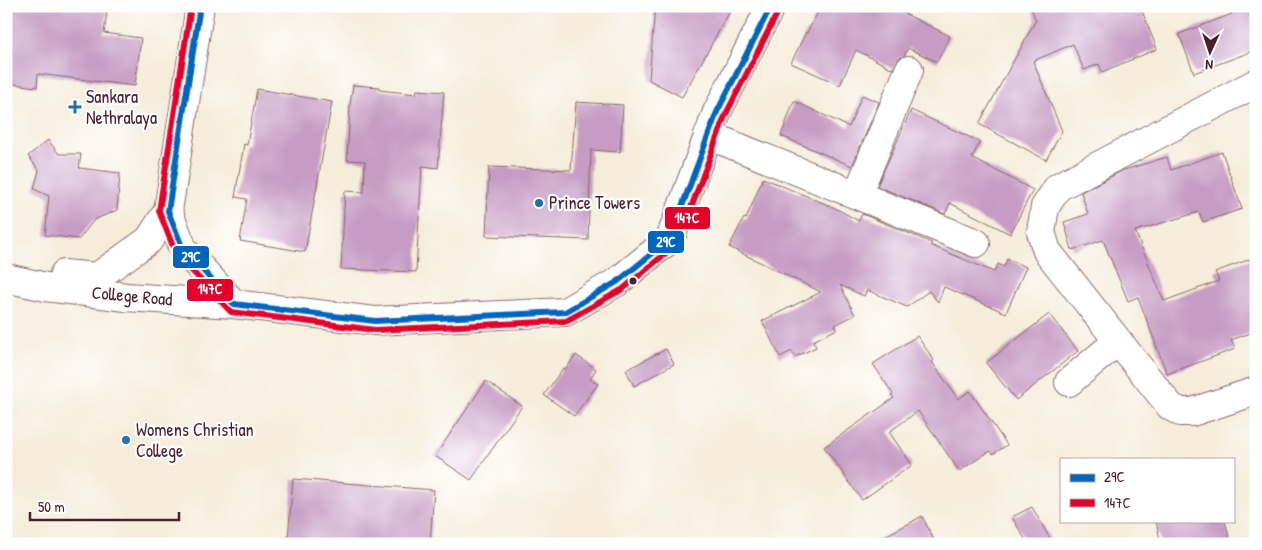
<svg xmlns="http://www.w3.org/2000/svg" width="1262" height="550" font-family="'Patrick Hand',sans-serif">
<rect width="100%" height="100%" fill="#fff"/>
<filter id="ink" filterUnits="userSpaceOnUse"><feTurbulence type="fractalNoise" baseFrequency=".02" numOctaves="2"/><feDisplacementMap in="SourceGraphic" scale="10" xChannelSelector="R" yChannelSelector="G"/><feConvolveMatrix kernelMatrix="1 2 1 2 8 2 1 2 1" color-interpolation-filters="sRGB"/></filter>
<filter id="wash" filterUnits="userSpaceOnUse"><feTurbulence type="fractalNoise" baseFrequency=".0096" numOctaves="4" result="noise"/><feDisplacementMap in="SourceGraphic" scale="20" xChannelSelector="R" yChannelSelector="G"/><feGaussianBlur stdDeviation="1.12" result="paint"/><feColorMatrix in="noise" values="0 0 0 0 0 0 0 0 0 0 0 0 0 0 0 0 0 1.4 0 .05"/><feComposite in="paint" operator="in"/></filter>
<g filter="url(#wash)">
<rect width="100%" height="100%" fill="#f5ecd9"/>
<g id="blocks">
<path fill="#c69cc4" d="M 6,6 L 81,6 L 81,9 L 107,12 L 104,33 L 141,38 L 135,86 L 38,74 L 37,87 L 6,83 Z
M 655,6 L 733,6 L 682,97 L 649,80 Z
M 821,6 L 889,6 L 950,36 L 937,62 L 908,48 L 904,56 L 899,58 L 893,69 L 856,50 L 840,85 L 791,63 L 806,32 L 807,33 Z
M 1030,6 L 1140,6 L 1157,49 L 1102,72 L 1099,64 L 1084,70 L 1073,44 L 1033,61 L 1062,131 L 1046,160 L 979,124 L 1036,20 Z
M 1230,6 L 1256,6 L 1256,50 L 1194,73 L 1179,34 L 1232,14 Z
M 353,85 L 379,87 L 379,90 L 416,94 L 417,90 L 444,92 L 438,168 L 422,166 L 416,272 L 341,269 L 345,191 L 364,192 L 365,161 L 347,160 L 350,105 Z
M 257,89 L 332,102 L 305,252 L 240,241 L 247,199 L 235,197 L 244,144 L 247,145 Z
M 862,95 L 879,102 L 852,166 L 781,136 L 794,101 L 849,127 Z
M 576,102 L 623,105 L 620,152 L 591,150 L 588,240 L 486,236 L 489,167 L 571,170 Z
M 911,110 L 980,142 L 972,158 L 1033,190 L 1010,234 L 950,203 L 945,214 L 877,186 Z
M 48,140 L 59,154 L 81,154 L 79,168 L 120,173 L 117,210 L 94,220 L 79,239 L 45,235 L 49,196 L 34,189 L 39,170 L 28,156 Z
M 1222,152 L 1242,209 L 1203,222 L 1199,212 L 1135,231 L 1164,301 L 1219,281 L 1215,272 L 1256,257 L 1256,331 L 1231,340 L 1235,349 L 1167,374 L 1138,297 L 1128,301 L 1103,240 L 1072,250 L 1064,222 L 1088,214 L 1081,192 L 1124,170 L 1167,157 L 1171,170 Z
M 763,178 L 835,208 L 859,221 L 862,214 L 872,218 L 932,243 L 930,245 L 994,272 L 998,264 L 1004,267 L 1007,259 L 1026,267 L 1006,313 L 944,287 L 938,302 L 929,291 L 907,307 L 867,290 L 864,296 L 840,285 L 855,315 L 835,325 L 837,329 L 813,341 L 816,347 L 795,357 L 792,351 L 780,357 L 762,321 L 821,292 L 729,247 L 744,218 L 746,219 Z
M 1049,314 L 1078,351 L 1016,400 L 986,363 Z
M 917,336 L 934,360 L 932,362 L 958,399 L 970,391 L 1007,445 L 993,454 L 990,451 L 959,471 L 918,411 L 889,432 L 912,465 L 862,500 L 824,447 L 894,398 L 891,395 L 893,394 L 873,364 Z
M 666,349 L 674,364 L 634,386 L 626,370 Z
M 576,355 L 596,369 L 590,379 L 598,384 L 574,416 L 544,395 L 563,368 L 565,370 Z
M 486,381 L 522,406 L 471,480 L 435,456 Z
M 293,479 L 434,490 L 430,544 L 359,544 L 288,538 Z
M 1032,507 L 1053,544 L 1028,544 L 1012,517 Z
M 922,516 L 936,544 L 869,544 L 910,523 Z
M 1156,521 L 1225,521 L 1231,544 L 1161,544 Z"/>
</g>
</g>
<g filter="url(#ink)">
<use href="#blocks" fill-opacity="0" stroke="#866768" stroke-width="1"/>
<g fill="none" stroke-linecap="round" stroke-linejoin="round">
<defs>
<path id="minor" d="M 708,135 L 976,243
M 857,195 L 909,70
M 1118,341 L 1170,406 L 1180,412 L 1192,412 L 1256,391
M 1069,382 L 1118,341 L 1047,251 L 1041,232 L 1045,207 L 1058,187 L 1256,83"/>
<path id="major" d="M 200,6 L 168,211 L 183,249 L 234,304
M 64,274 L 97,277 L 149,240 L 168,211
M 6,278 L 46,287 L 126,297 L 234,304 L 375,321 L 565,312 L 617,282 L 670,239 L 717,112 L 771,6"/>
</defs>
<use href="#minor" stroke="#866768" stroke-width="30"/>
<use href="#major" stroke="#866768" stroke-width="30"/>
<use href="#minor" stroke="#fff" stroke-width="28"/>
<use href="#major" stroke="#fff" stroke-width="28"/>
<defs>
<path id="bus-1" d="M 200,6 L 168,211 L 183,249 L 234,304 L 375,321 L 565,312 L 617,282 L 670,239 L 717,112 L 771,6"/>
<path id="bus-2" d="M 191,6 L 159,211 L 176,254 L 231,312 L 375,330 L 566,321 L 623,289 L 678,243 L 725,116 L 779,10"/>
</defs>
<use href="#bus-1" stroke="#fff" stroke-width="10"/>
<use href="#bus-2" stroke="#fff" stroke-width="10"/>
<use href="#bus-1" stroke="#0065bd" stroke-width="6"/>
<use href="#bus-2" stroke="#e4002b" stroke-width="6"/>
</g>
</g>
<g fill="#1f6fb2" stroke="#fff" stroke-width="2">
<path d="M72.5 99.5h5v5h5v5h-5v5h-5v-5h-5v-5h5z"/>
<circle cx="539" cy="203" r="5"/>
<circle cx="126" cy="440" r="5"/>
</g>
<circle fill="#4a1f2b" stroke="#fff" stroke-width="2" cx="633" cy="281" r="4.5"/>
<g text-anchor="middle" stroke-width="4.5" stroke-linejoin="round" paint-order="stroke">
<g font-size="18" fill="#4a1f2b" stroke="#fff" text-anchor="start">
<text x="86" y="103">Sankara<tspan x="86" dy="21">Nethralaya</tspan></text>
<text x="549" y="209">Prince Towers</text>
<text x="136" y="436">Womens Christian<tspan x="136" dy="21">College</tspan></text>
</g>
<g font-size="18" fill="#4a1f2b" stroke="#fff">
<text transform="translate(132 296) rotate(5)" y="6">College Road</text>
</g>
</g>
<g stroke="#fff" stroke-width="2">
<rect x="664" y="206" width="47" height="24" rx="5" fill="#e4002b"/>
<rect x="647" y="230" width="38" height="24" rx="5" fill="#0065bd"/>
<rect x="172" y="245" width="38" height="24" rx="5" fill="#0065bd"/>
<rect x="186" y="278" width="48" height="24" rx="5" fill="#e4002b"/>
</g>
<g font-size="14" text-anchor="middle" font-weight="bold" fill="#fff">
<text x="687" y="223">147C</text>
<text x="666" y="247">29C</text>
<text x="191" y="262">29C</text>
<text x="210" y="294">147C</text>
</g>
<rect width="1262" height="550" fill="none" stroke="#fff" stroke-width="25"/>
<rect x="1060" y="458" width="175" height="65" fill="#ffffff" stroke="#b7a5aa"/>
<rect x="1070" y="474" width="25" height="8" fill="#0065bd" stroke="#b7a5aa"/>
<text x="1104" y="482" font-size="15" fill="#4a1f2b">29C</text>
<rect x="1070" y="499" width="25" height="8" fill="#e4002b" stroke="#b7a5aa"/>
<text x="1104" y="508" font-size="15" fill="#4a1f2b">147C</text>
<g transform="translate(1210 52) rotate(183)" stroke="#ffffff" stroke-width="4" paint-order="stroke">
<path d="M0-4L9 19L0 12L-9 19Z" fill="#4a1f2b"/>
<text y="-8" font-size="14" font-weight="bold" text-anchor="middle" fill="#4a1f2b">N</text>
</g>
<path d="M30 512v8h149v-8" fill="none" stroke="#4a1f2b" stroke-width="2.5"/>
<text x="38" y="512" font-size="15" fill="#4a1f2b" stroke="#ffffff" stroke-width="4" paint-order="stroke">50 m</text>
</svg>
